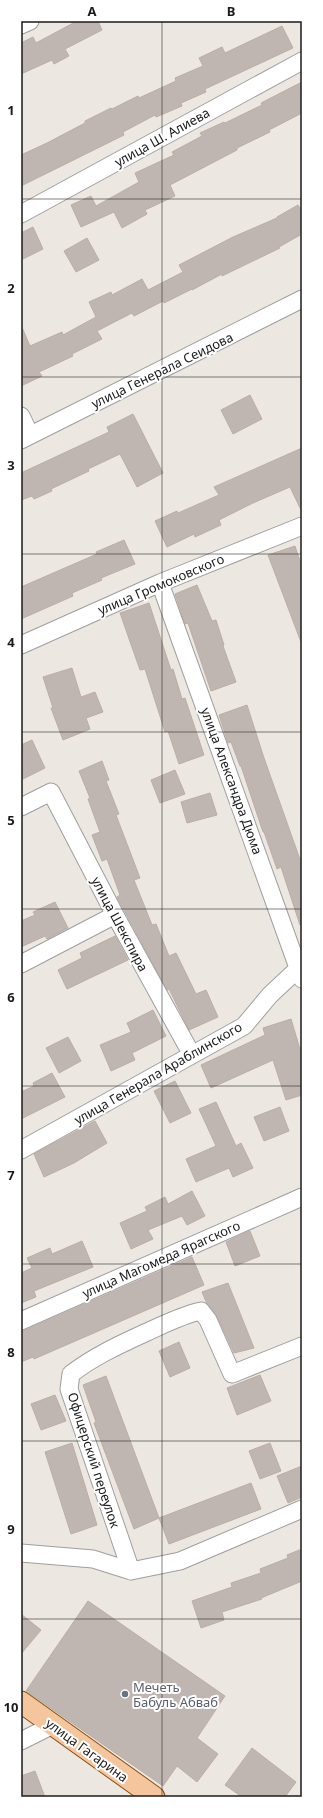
<svg xmlns="http://www.w3.org/2000/svg" width="323" height="1818" font-family="'Noto Sans',sans-serif">
<rect width="100%" height="100%" fill="#ece7e1"/>
<path fill="#c0b6b1" stroke="#bcada5" d="M 77,21 L 98,21 L 102,30 L 65,49 L 69,56 L 54,64 L 52,60 L 21,74 L 21,43 L 33,37 L 36,43 Z
M 282,26 L 293,48 L 205,89 L 206,92 L 181,103 L 182,106 L 156,117 L 155,115 L 123,132 L 124,135 L 21,186 L 21,155 L 47,143 L 85,123 L 85,121 L 111,108 L 112,109 L 138,96 L 139,98 L 176,81 L 175,78 L 203,66 L 199,58 L 222,47 L 225,53 Z
M 302,82 L 302,113 L 269,130 L 270,132 L 237,148 L 237,150 L 170,185 L 175,196 L 145,210 L 147,214 L 122,228 L 114,212 L 81,227 L 71,205 L 91,196 L 96,206 L 139,182 L 135,173 L 174,155 L 172,152 L 202,136 L 200,133 L 224,122 L 225,123 L 262,105 L 261,103 Z
M 298,205 L 302,212 L 302,234 L 279,247 L 280,248 L 222,276 L 222,274 L 192,290 L 192,289 L 164,303 L 163,301 L 134,316 L 132,313 L 97,331 L 102,339 L 72,354 L 73,356 L 39,372 L 42,376 L 21,386 L 21,325 L 30,346 L 62,332 L 63,335 L 96,317 L 89,302 L 111,292 L 112,295 L 142,279 L 148,290 L 183,272 L 179,265 L 233,237 L 277,218 L 277,217 Z
M 33,227 L 43,249 L 21,260 L 21,233 Z
M 87,238 L 99,260 L 76,272 L 64,251 Z
M 250,395 L 262,419 L 233,434 L 221,410 Z
M 133,414 L 163,473 L 137,487 L 120,454 L 88,469 L 89,471 L 51,489 L 52,491 L 34,499 L 32,496 L 21,500 L 21,473 L 109,432 L 107,427 Z
M 302,448 L 302,512 L 290,487 L 253,503 L 219,520 L 221,525 L 195,537 L 194,534 L 167,547 L 155,521 L 177,511 L 178,513 L 219,495 L 214,487 Z
M 124,540 L 135,564 L 101,578 L 102,580 L 72,593 L 73,596 L 21,619 L 21,587 L 97,554 L 96,552 Z
M 295,546 L 302,567 L 302,642 L 301,642 L 268,555 Z
M 197,585 L 212,621 L 216,620 L 224,645 L 223,646 L 236,682 L 211,691 L 188,623 L 185,624 L 175,594 Z
M 149,603 L 171,670 L 173,669 L 182,699 L 185,698 L 204,755 L 179,764 L 168,731 L 165,732 L 145,669 L 140,670 L 120,613 Z
M 72,668 L 81,697 L 95,692 L 103,712 L 86,718 L 90,729 L 63,740 L 51,708 L 53,708 L 43,677 Z
M 247,705 L 264,758 L 302,865 L 302,925 L 300,925 L 281,867 L 277,869 L 264,832 L 263,832 L 241,766 L 240,766 L 231,742 L 228,743 L 219,715 Z
M 32,740 L 45,768 L 21,780 L 21,745 Z
M 102,761 L 109,780 L 106,781 L 119,814 L 116,815 L 140,878 L 134,880 L 152,925 L 156,924 L 169,956 L 176,953 L 196,994 L 206,990 L 218,1017 L 189,1030 L 169,989 L 167,990 L 117,897 L 120,895 L 107,859 L 102,861 L 92,835 L 100,832 L 88,799 L 90,798 L 79,771 Z
M 175,770 L 185,794 L 160,803 L 151,780 Z
M 210,793 L 217,815 L 187,823 L 181,802 Z
M 55,902 L 68,928 L 47,939 L 45,936 L 21,947 L 21,921 L 35,915 L 33,912 Z
M 115,936 L 128,960 L 67,989 L 58,970 L 82,958 L 80,953 Z
M 153,1010 L 166,1036 L 132,1053 L 135,1060 L 111,1071 L 100,1045 L 131,1032 L 127,1023 Z
M 291,1019 L 302,1056 L 302,1095 L 286,1100 L 273,1060 L 211,1088 L 201,1065 L 265,1035 L 263,1028 Z
M 68,1037 L 81,1061 L 59,1073 L 46,1048 Z
M 52,1073 L 65,1097 L 21,1119 L 21,1092 L 34,1086 L 33,1083 Z
M 175,1081 L 191,1113 L 170,1123 L 154,1091 Z
M 216,1102 L 236,1146 L 241,1143 L 253,1168 L 233,1177 L 229,1168 L 196,1182 L 186,1159 L 216,1146 L 199,1109 Z
M 280,1107 L 289,1131 L 264,1141 L 254,1117 Z
M 95,1121 L 107,1143 L 74,1163 L 44,1177 L 34,1154 Z
M 192,1191 L 205,1216 L 187,1225 L 182,1216 L 148,1230 L 153,1239 L 131,1249 L 120,1223 L 147,1211 L 145,1207 L 165,1197 L 168,1204 Z
M 250,1231 L 260,1256 L 235,1266 L 226,1242 Z
M 82,1241 L 93,1267 L 34,1291 L 36,1297 L 21,1303 L 21,1273 L 32,1268 L 27,1258 L 50,1248 L 52,1254 Z
M 192,1257 L 204,1285 L 34,1359 L 33,1357 L 21,1362 L 21,1332 Z
M 228,1283 L 254,1348 L 234,1353 L 217,1316 L 207,1304 L 202,1292 Z
M 179,1342 L 190,1368 L 170,1377 L 159,1351 Z
M 260,1375 L 271,1401 L 237,1415 L 227,1388 Z
M 106,1376 L 159,1518 L 134,1529 L 94,1423 L 96,1422 L 83,1385 Z
M 55,1395 L 66,1421 L 41,1430 L 31,1404 Z
M 72,1443 L 97,1525 L 71,1534 L 45,1452 Z
M 270,1443 L 281,1471 L 260,1479 L 249,1451 Z
M 302,1466 L 302,1497 L 288,1503 L 277,1476 Z
M 251,1483 L 261,1509 L 169,1544 L 159,1518 Z
M 302,1549 L 302,1581 L 261,1598 L 262,1599 L 222,1612 L 224,1620 L 201,1628 L 192,1601 L 232,1587 L 231,1583 L 261,1573 L 260,1569 L 288,1558 L 287,1555 Z
M 88,1601 L 225,1696 L 197,1738 L 218,1754 L 197,1782 L 177,1766 L 163,1786 L 26,1691 Z
M 21,1614 L 41,1630 L 21,1654 Z
M 252,1748 L 296,1782 L 285,1797 L 242,1797 L 225,1785 Z
M 35,1771 L 45,1797 L 21,1797 L 21,1776 Z"/>
<g fill="none" stroke-linecap="round" stroke-linejoin="round">
<defs>
<path id="minor" d="M 21,25 L 30,21
M 21,214 L 302,61
M 21,416 L 30,435
M 21,440 L 302,299
M 160,583 L 302,979
M 21,645 L 160,583 L 302,526
M 21,807 L 51,792 L 115,915 L 192,1055
M 21,964 L 115,915
M 21,1150 L 244,1026 L 270,995 L 302,965
M 21,1321 L 302,1197
M 21,1553 L 93,1559 L 131,1571 L 180,1561 L 302,1509
M 131,1571 L 69,1389 L 71,1374 C 94,1356 121,1344 147,1332 C 165,1324 182,1315 201,1311 L 208,1320 L 232,1374 L 302,1346
M 21,1741 L 53,1725"/>
<path id="major" d="M 21,1702 L 154,1797"/>
</defs>
<use href="#minor" stroke="#9f9f9f" stroke-width="19"/>
<use href="#major" stroke="#88510a" stroke-width="23"/>
<use href="#minor" stroke="#fff" stroke-width="17"/>
<use href="#major" stroke="#f5c69d" stroke-width="21"/>
</g>
<path fill="none" stroke="#1b1b1b" stroke-width="1" stroke-opacity="0.55" d="M 162,21 L 162,1797M 21,199 L 302,199M 21,377 L 302,377M 21,554 L 302,554M 21,732 L 302,732M 21,909 L 302,909M 21,1086 L 302,1086M 21,1264 L 302,1264M 21,1441 L 302,1441M 21,1619 L 302,1619"/>
<circle fill="#6b7280" stroke="#fff" stroke-width="1.5" cx="125" cy="1694" r="4"/>
<g text-anchor="middle" stroke-width="4" stroke-linejoin="round" paint-order="stroke">
<g font-size="13" fill="#1b1b1b" stroke="#fff">
<text transform="translate(162 137) rotate(-29)" y="5">улица Ш. Алиева</text>
<text transform="translate(162 370) rotate(-26)" y="5">улица Генерала Сеидова</text>
<text transform="translate(161 584) rotate(-23)" y="5">улица Громоковского</text>
<text transform="translate(232 781) rotate(70)" y="5">улица Александра Дюма</text>
<text transform="translate(120 924) rotate(62)" y="5">улица Шекспира</text>
<text transform="translate(158 1073) rotate(-30)" y="5">улица Генерала Араблинского</text>
<text transform="translate(161 1259) rotate(-24)" y="5">улица Магомеда Ярагского</text>
<text transform="translate(94 1460) rotate(72)" y="5">Офицерский переулок</text>
<text transform="translate(87 1750) rotate(36)" y="5">улица Гагарина</text>
</g>
<g font-size="13" fill="#5b616d" stroke="#fff" text-anchor="start">
<text x="133" y="1692">Мечеть<tspan x="133" dy="15">Бабуль Абваб</tspan></text>
</g>
</g>
<rect width="323" height="1818" fill="none" stroke="#ffffff" stroke-width="44"/>
<rect x="22" y="22" width="279" height="1774" fill="none" stroke="#1b1b1b" stroke-width="1.5"/>
<g font-size="13" text-anchor="middle" font-weight="bold" fill="#1b1b1b">
<text x="92" y="16">A</text>
<text x="231" y="16">B</text>
<text x="11" y="115">1</text>
<text x="11" y="293">2</text>
<text x="11" y="470">3</text>
<text x="11" y="647">4</text>
<text x="11" y="825">5</text>
<text x="11" y="1002">6</text>
<text x="11" y="1180">7</text>
<text x="11" y="1357">8</text>
<text x="11" y="1534">9</text>
<text x="11" y="1712">10</text>
</g>
</svg>
